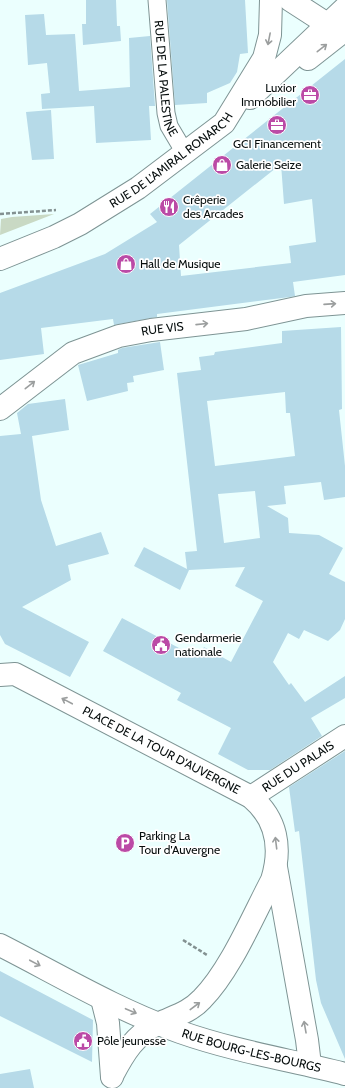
<svg xmlns="http://www.w3.org/2000/svg" width="345" height="1088" font-family="Cabin,sans-serif">
<rect width="100%" height="100%" fill="#ebfffe"/>
<path fill="#c9d9c4" d="M 54,214 L 0,235 L 1,219 L 12,217 Z"/>
<path fill="#b6dae8" fill-rule="evenodd" d="M 86,0 L 116,0 L 117,26 L 120,26 L 121,41 L 83,45 L 82,24 L 86,24 Z
M 167,0 L 245,0 L 248,53 L 240,54 L 237,72 L 230,83 L 207,93 L 207,103 L 175,105 Z
M 44,14 L 46,35 L 75,34 L 79,91 L 130,87 L 129,38 L 150,36 L 155,106 L 149,106 L 151,140 L 96,143 L 94,106 L 42,109 L 41,94 L 50,93 L 47,63 L 28,65 L 25,15 Z
M 345,59 L 345,275 L 293,282 L 295,296 L 290,297 L 157,314 L 157,317 L 114,325 L 113,319 L 41,328 L 44,354 L 0,360 L 0,293 L 105,254 L 157,222 L 150,214 ZM 281,164 L 284,204 L 312,199 L 316,242 L 289,246 L 291,263 L 181,276 L 179,245 Z
M 51,110 L 54,159 L 32,160 L 26,112 Z
M 341,327 L 342,409 L 339,410 L 345,466 L 345,497 L 324,500 L 321,482 L 284,486 L 286,504 L 267,506 L 288,518 L 289,533 L 319,535 L 343,548 L 329,574 L 345,582 L 345,619 L 340,630 L 328,641 L 304,630 L 299,639 L 288,633 L 273,662 L 289,685 L 291,683 L 305,702 L 345,676 L 345,698 L 311,718 L 322,736 L 270,770 L 248,770 L 218,754 L 231,728 L 177,700 L 181,693 L 103,651 L 122,618 L 198,658 L 204,647 L 231,662 L 263,601 L 235,586 L 245,567 L 189,570 L 180,590 L 134,566 L 144,547 L 187,569 L 185,552 L 197,551 L 177,373 L 201,370 L 199,357 L 214,355 L 215,352 L 282,343 L 282,331 ZM 285,392 L 286,413 L 290,413 L 295,456 L 215,466 L 207,401 ZM 255,491 L 260,538 L 224,543 L 218,494 Z
M 160,342 L 164,370 L 133,376 L 134,382 L 127,383 L 128,391 L 87,401 L 78,365 L 118,353 L 118,350 L 122,348 Z
M 65,399 L 69,430 L 32,436 L 41,500 L 56,546 L 101,532 L 109,554 L 68,565 L 71,580 L 22,607 L 89,642 L 70,677 L 5,644 L 0,635 L 0,436 L 21,434 L 17,413 L 28,404 Z
M 345,751 L 345,1059 L 321,1003 L 316,980 L 299,831 L 295,832 L 289,787 Z
M 0,971 L 93,1020 L 92,1062 L 0,1016 Z
M 30,1069 L 34,1088 L 0,1088 L 0,1074 Z"/>
<g fill="none" stroke-linecap="round" stroke-linejoin="round">
<defs>
<g id="pedestrian">
<path id="s1" d="M 157,0 L 166,113 L 169,126 L 185,153"/>
</g>
<g id="minor">
<path id="s2" d="M 0,409 L 73,353 L 119,336 L 151,330 L 246,319 L 306,306 L 345,303"/>
<path d="M 276,867 L 307,1040 L 310,1065"/>
</g>
<g id="tertiary">
<path id="s3" d="M 0,675 L 15,674 L 251,797 C 277,819 282,848 272,880 C 253,916 230,971 202,999 C 190,1012 175,1016 160,1023 C 135,1034 124,1053 112,1076"/>
<path id="s4" d="M 251,797 L 345,736"/>
<path id="s5" d="M 0,945 C 59,975 117,1010 180,1032 C 234,1051 290,1060 345,1074"/>
<path d="M 102,999 L 108,1023 L 112,1077"/>
</g>
<g id="secondary">
<path d="M 290,0 L 338,31"/>
<path d="M 308,59 L 345,30"/>
<path d="M 250,98 L 345,8"/>
<path id="s6" d="M 0,259 L 54,237 L 80,224 L 138,188 L 224,123 L 264,58 L 270,35 L 271,0"/>
</g>
</defs>
<use href="#pedestrian" stroke="#7e9494" stroke-width="19"/>
<use href="#minor" stroke="#7e9494" stroke-width="24"/>
<use href="#tertiary" stroke="#7e9494" stroke-width="24"/>
<use href="#secondary" stroke="#7e9494" stroke-width="24"/>
<path stroke="#839191" stroke-width="2.5" stroke-dasharray="4 2" stroke-linecap="butt" d="M 0,214 L 56,210
M 183,940 L 207,955"/>
<use href="#pedestrian" stroke="#fff" stroke-width="17"/>
<use href="#minor" stroke="#fff" stroke-width="22"/>
<use href="#tertiary" stroke="#fff" stroke-width="22"/>
<use href="#secondary" stroke="#fff" stroke-width="22"/>
</g>
<defs><path id="oneway-shaft" d="M-6 0H5M1.5-3L5.5 0L1.5 3" fill="none" stroke-width="1.6" stroke-linecap="round" stroke-linejoin="round"/></defs>
<g stroke="#9b9e9e">
<use href="#oneway-shaft" transform="translate(269 39) rotate(101)"/>
<use href="#oneway-shaft" transform="translate(322 48) rotate(-38)"/>
<use href="#oneway-shaft" transform="translate(330 304) rotate(-4)"/>
<use href="#oneway-shaft" transform="translate(202 324) rotate(-6)"/>
<use href="#oneway-shaft" transform="translate(30 385) rotate(-38)"/>
<use href="#oneway-shaft" transform="translate(67 701) rotate(-152)"/>
<use href="#oneway-shaft" transform="translate(276 843) rotate(-97)"/>
<use href="#oneway-shaft" transform="translate(35 963) rotate(28)"/>
<use href="#oneway-shaft" transform="translate(195 1006) rotate(-37)"/>
<use href="#oneway-shaft" transform="translate(131 1011) rotate(23)"/>
<use href="#oneway-shaft" transform="translate(305 1027) rotate(-100)"/>
</g>
<defs>
<symbol id="office-disc" viewBox="-11 -11 22 22"><circle r="9.5" fill="#bb4aa6" stroke="#fff"/><path d="M-6-3h4V-5.5h4V-3h4V5H-6ZM-1-4.5V-3h2v-1.5ZM-6 0V1H6V0Z" fill="#fff"/></symbol>
<symbol id="shop-disc" viewBox="-11 -11 22 22"><circle r="9.5" fill="#bb4aa6" stroke="#fff"/><path d="M-5-2.5h2.3a2.7 3.5 0 0 1 5.4 0H5L5.5 6h-11ZM-1.5-2.5h3a1.5 2.3 0 0 0-3 0Z" fill="#fff"/></symbol>
<symbol id="restaurant-disc" viewBox="-11 -11 22 22"><circle r="9.5" fill="#bb4aa6" stroke="#fff"/><path d="M-5-6h1v4h1v-4h1v4h1v-4h1v5L-1.5 .5V6h-2V.5L-5-1ZM5-6V6H3V1.5H1.5Q1.5-4 5-6Z" fill="#fff"/></symbol>
<symbol id="civic-disc" viewBox="-11 -11 22 22"><circle r="9.5" fill="#bb4aa6" stroke="#fff"/><path d="M-.6-6.5H3V-4.5H.6V-3L4-1V1h2V6H-6V1h2V-1L-.6-3ZM-1.2 2.5V6h2.4V2.5Z" fill="#fff"/></symbol>
<symbol id="parking-disc" viewBox="-11 -11 22 22"><circle r="9.5" fill="#bb4aa6" stroke="#fff"/><path d="M-3.5-5.5H1a3.5 3.5 0 0 1 0 7H-1V5.5H-3.5ZM-1-3.4V-.6H.8a1.4 1.4 0 0 0 0-2.8Z" fill="#fff"/></symbol>
</defs>
<g fill-rule="evenodd">
<use href="#office-disc" x="299" y="84" width="22" height="22"/>
<use href="#office-disc" x="266" y="114" width="22" height="22"/>
<use href="#shop-disc" x="211" y="154" width="22" height="22"/>
<use href="#restaurant-disc" x="158" y="196" width="22" height="22"/>
<use href="#shop-disc" x="115" y="253" width="22" height="22"/>
<use href="#civic-disc" x="150" y="634" width="22" height="22"/>
<use href="#parking-disc" x="114" y="832" width="22" height="22"/>
<use href="#civic-disc" x="72" y="1030" width="22" height="22"/>
</g>
<g text-anchor="middle" stroke-width="3.5" stroke-linejoin="round" paint-order="stroke">
<g font-size="12" fill="#060d0d" stroke="#fff">
<text dy="4" stroke="none"><textPath href="#s1" startOffset="79">RUE DE LA PALESTINE</textPath></text>
<text dy="4" stroke="none"><textPath href="#s6" startOffset="199">RUE DE L'AMIRAL RONARC'H</textPath></text>
<text dy="4" stroke="none"><textPath href="#s2" startOffset="185">RUE VIS</textPath></text>
<text dy="4" stroke="none"><textPath href="#s3" startOffset="180">PLACE DE LA TOUR D'AUVERGNE</textPath></text>
<text dy="4" stroke="none"><textPath href="#s4" startOffset="56">RUE DU PALAIS</textPath></text>
<text dy="4" stroke="none"><textPath href="#s5" startOffset="274">RUE BOURG-LES-BOURGS</textPath></text>
</g>
<g font-size="12" fill="#060d0d" stroke="#fff" text-anchor="start">
<text x="296" y="92" text-anchor="end">Luxior<tspan x="296" dy="14">Immobilier</tspan></text>
<text x="277" y="148" text-anchor="middle">GCI Financement</text>
<text x="236" y="169">Galerie Seize</text>
<text x="183" y="204">Crêperie<tspan x="183" dy="14">des Arcades</tspan></text>
<text x="140" y="268">Hall de Musique</text>
<text x="175" y="642">Gendarmerie<tspan x="175" dy="14">nationale</tspan></text>
<text x="139" y="840">Parking La<tspan x="139" dy="14">Tour d'Auvergne</tspan></text>
<text x="97" y="1045">Pôle jeunesse</text>
</g>
</g>
</svg>
